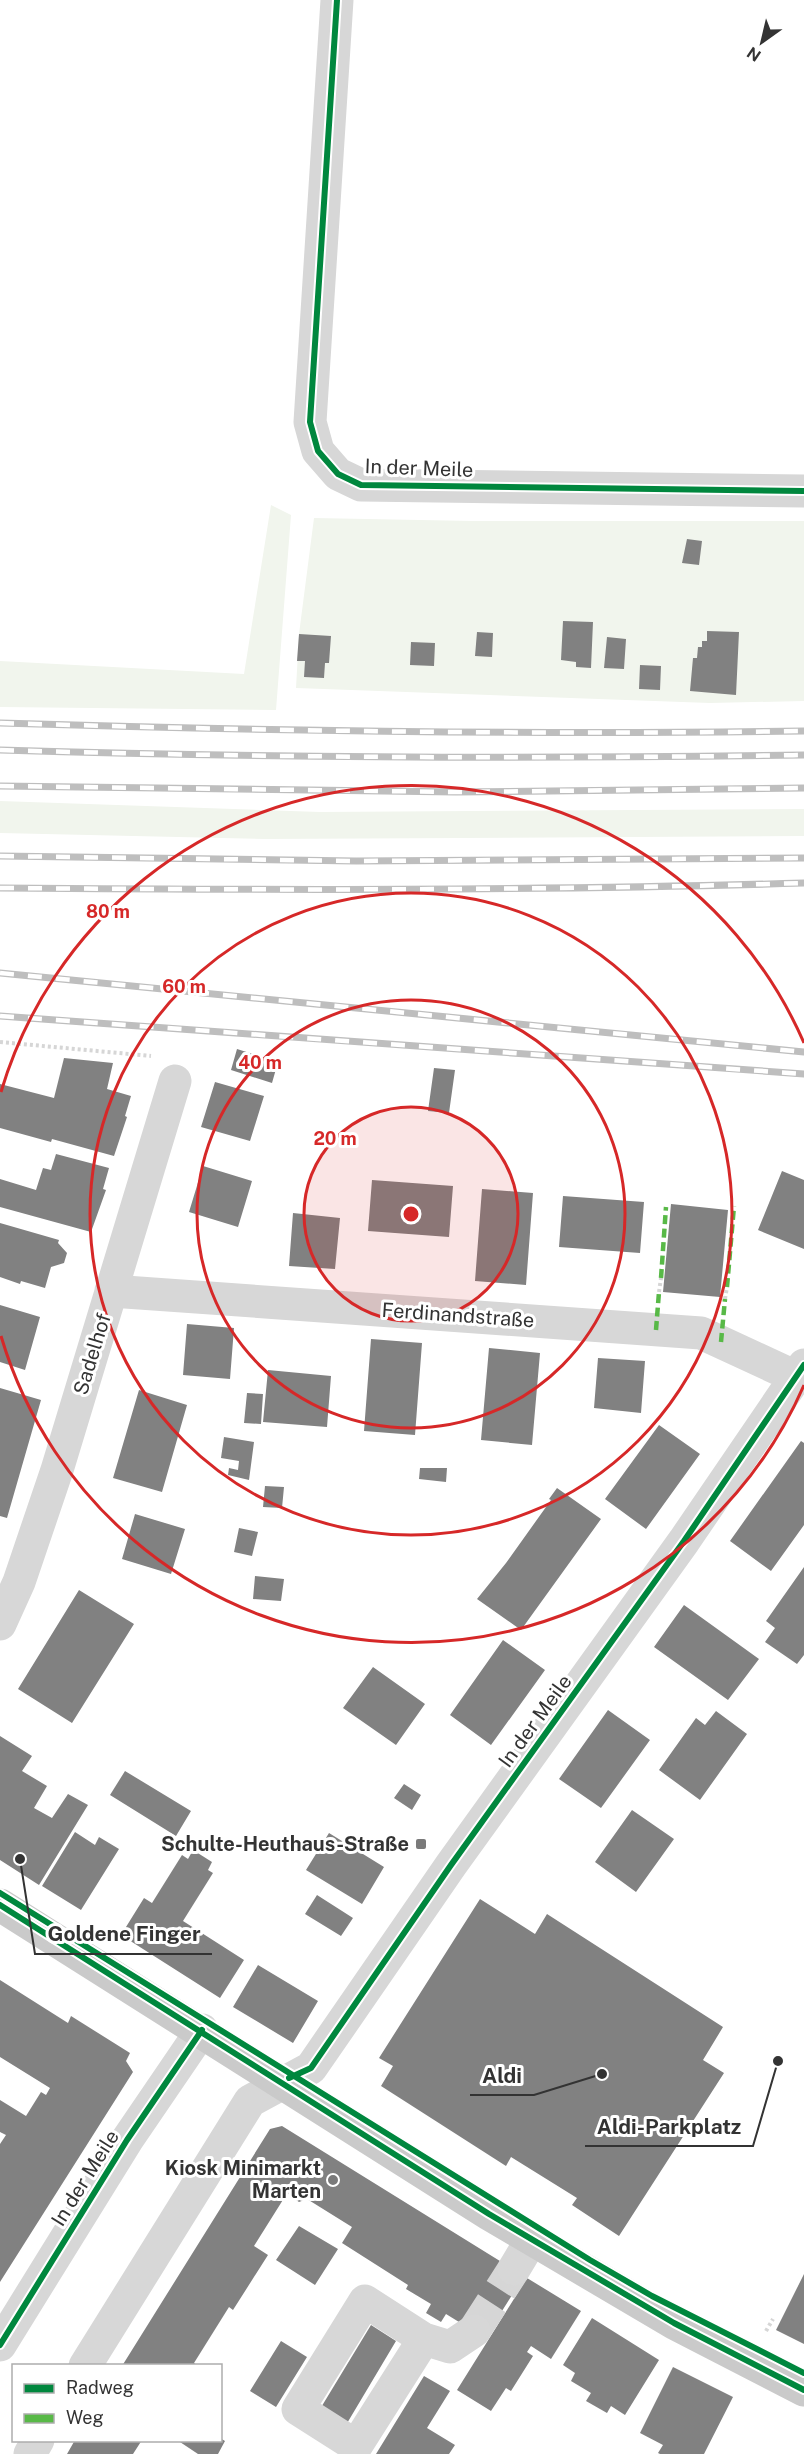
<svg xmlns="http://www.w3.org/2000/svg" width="804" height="2454" font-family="'Public Sans',sans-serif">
<rect width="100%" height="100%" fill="#fff"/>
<path fill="#f1f5ed" d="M 271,505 L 291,515 L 276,710 L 0,707 L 0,661 L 244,674 Z
M 314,518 L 473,521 L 804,521 L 804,701 L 710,703 L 296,688 L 299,634 Z
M 0,801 L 320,812 L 804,809 L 804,836 L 264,839 L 0,833 Z"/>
<path fill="#818181" d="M 687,539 L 702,541 L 699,565 L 682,563 Z
M 563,621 L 593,622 L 591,668 L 576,667 L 576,662 L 561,660 Z
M 707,631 L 739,632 L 736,695 L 690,691 L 693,658 L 697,658 L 698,647 L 702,647 L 702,641 L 707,641 Z
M 477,632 L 493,633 L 492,657 L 475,656 Z
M 299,634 L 331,636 L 329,663 L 325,663 L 324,678 L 304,677 L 305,661 L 297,661 Z
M 607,637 L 626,639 L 624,669 L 604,668 Z
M 411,642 L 435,643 L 434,666 L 410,665 Z
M 640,665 L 661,666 L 660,690 L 639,689 Z
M 237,1049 L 278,1062 L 272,1083 L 231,1070 Z
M 64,1058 L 113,1063 L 107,1089 L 131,1096 L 125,1116 L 127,1117 L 114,1156 L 52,1139 L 51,1142 L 0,1128 L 0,1084 L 54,1098 Z
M 434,1068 L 455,1070 L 449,1113 L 428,1111 Z
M 215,1082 L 264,1096 L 250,1141 L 201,1127 Z
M 56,1154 L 109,1168 L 103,1189 L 106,1190 L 91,1232 L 0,1207 L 0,1179 L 36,1190 L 43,1168 L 51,1170 Z
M 203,1166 L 252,1181 L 238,1227 L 189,1212 Z
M 782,1171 L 804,1180 L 804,1249 L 758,1230 Z
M 372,1180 L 453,1186 L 449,1237 L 368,1231 Z
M 482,1189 L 533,1193 L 526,1285 L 475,1281 Z
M 563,1196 L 644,1202 L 640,1253 L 559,1247 Z
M 671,1204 L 728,1210 L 720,1297 L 663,1292 Z
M 293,1213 L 340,1218 L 335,1269 L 289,1266 Z
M 0,1223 L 59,1240 L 58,1243 L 67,1253 L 64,1263 L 51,1267 L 45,1288 L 21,1281 L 20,1284 L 0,1277 Z
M 0,1305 L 40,1317 L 25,1370 L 0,1362 Z
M 187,1324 L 234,1328 L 230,1379 L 183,1375 Z
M 371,1339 L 422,1343 L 415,1435 L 364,1431 Z
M 489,1348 L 540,1353 L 532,1445 L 481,1440 Z
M 598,1358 L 645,1361 L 641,1413 L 594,1408 Z
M 268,1370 L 331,1376 L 327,1427 L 263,1422 Z
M 0,1388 L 41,1400 L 7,1518 L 0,1516 Z
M 139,1390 L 187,1405 L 162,1492 L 113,1478 Z
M 247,1393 L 263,1394 L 261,1424 L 244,1423 Z
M 659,1425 L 700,1454 L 646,1529 L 605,1499 Z
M 224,1437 L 254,1442 L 249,1480 L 228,1475 L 229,1468 L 238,1470 L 239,1461 L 221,1458 Z
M 801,1441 L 804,1443 L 804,1525 L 771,1571 L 730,1541 Z
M 420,1468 L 447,1468 L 446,1482 L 419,1479 Z
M 265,1486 L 284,1487 L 282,1508 L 263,1507 Z
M 557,1488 L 601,1519 L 521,1630 L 477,1599 L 506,1563 L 551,1500 L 549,1499 Z
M 135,1514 L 185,1529 L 171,1574 L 122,1559 Z
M 239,1528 L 258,1532 L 252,1556 L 234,1552 Z
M 804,1567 L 804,1655 L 797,1664 L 765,1642 L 775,1628 L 766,1621 Z
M 255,1576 L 284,1579 L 281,1601 L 253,1599 Z
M 79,1590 L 134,1624 L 72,1723 L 18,1689 Z
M 684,1605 L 759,1659 L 728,1700 L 654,1647 Z
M 503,1640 L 545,1670 L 491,1745 L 450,1715 Z
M 373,1667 L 425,1704 L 396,1745 L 343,1708 Z
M 608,1710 L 650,1740 L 601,1808 L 559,1779 Z
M 716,1711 L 747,1734 L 700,1800 L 659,1770 L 696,1718 L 705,1725 Z
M 0,1736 L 32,1756 L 22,1771 L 47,1786 L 34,1808 L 52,1818 L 68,1794 L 88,1805 L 39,1885 L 0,1860 Z
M 125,1771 L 191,1811 L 176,1836 L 110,1795 Z
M 404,1784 L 421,1795 L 412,1810 L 394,1798 Z
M 632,1810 L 674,1839 L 636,1892 L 595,1862 Z
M 75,1832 L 95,1845 L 99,1837 L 119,1849 L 81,1910 L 42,1886 Z
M 329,1833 L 384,1867 L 362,1904 L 306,1870 Z
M 193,1850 L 212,1862 L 208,1870 L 213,1873 L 183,1921 L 244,1960 L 220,1998 L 121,1935 L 144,1898 L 152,1903 L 182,1855 L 188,1859 Z
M 317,1895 L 353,1918 L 341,1936 L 305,1914 Z
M 480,1899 L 535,1934 L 547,1914 L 723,2027 L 703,2060 L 724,2073 L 619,2236 L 572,2205 L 577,2198 L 511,2157 L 506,2166 L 381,2086 L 393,2066 L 379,2058 Z
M 258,1965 L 318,2001 L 293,2043 L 233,2007 Z
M 0,1980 L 68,2023 L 71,2016 L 130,2053 L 126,2061 L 133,2072 L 0,2282 L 0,2144 L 6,2135 L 0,2132 L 0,2100 L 26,2116 L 41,2092 L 46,2095 L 50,2088 L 0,2057 Z
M 282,2126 L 524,2276 L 485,2338 L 446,2314 L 441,2322 L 426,2313 L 431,2304 L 406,2289 L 408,2285 L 342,2243 L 352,2227 L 307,2199 L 299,2202 L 293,2198 L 292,2193 L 286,2195 L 254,2246 L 268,2255 L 233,2310 L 229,2307 L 194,2363 L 198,2366 L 122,2366 L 270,2129 Z
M 299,2226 L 338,2249 L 315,2285 L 276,2260 Z
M 804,2274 L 804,2344 L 776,2330 Z
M 527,2278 L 581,2311 L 551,2359 L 531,2346 L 527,2352 L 533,2356 L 511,2391 L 506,2388 L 491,2411 L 457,2390 Z
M 592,2318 L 659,2360 L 625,2415 L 611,2406 L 607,2413 L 586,2401 L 591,2393 L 571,2381 L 575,2373 L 563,2365 Z
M 371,2325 L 396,2341 L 343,2430 L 317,2414 Z
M 281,2341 L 307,2357 L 276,2407 L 250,2391 Z
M 673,2367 L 733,2397 L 704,2454 L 660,2454 L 658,2453 L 663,2445 L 640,2433 Z
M 424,2376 L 450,2391 L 427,2428 L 455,2445 L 449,2454 L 376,2454 Z
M 220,2438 L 225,2441 L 218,2454 L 198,2454 L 177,2440 L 220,2440 Z
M 75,2440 L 142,2440 L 133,2454 L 67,2454 Z"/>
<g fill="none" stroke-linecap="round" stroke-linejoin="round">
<path stroke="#d6d6d6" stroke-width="33" stroke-dasharray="33 16" stroke-linecap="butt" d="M 474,2331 L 514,2269"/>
<path stroke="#d6d6d6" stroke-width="4" stroke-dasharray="3 3" stroke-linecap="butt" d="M 0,1042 L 151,1056
M 659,1292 L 661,1278
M 725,1299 L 727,1287
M 766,2331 L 773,2319"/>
<path stroke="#d7d7d7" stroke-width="33" d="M 337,0 L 310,422 L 318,451 L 338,474 L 361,485 L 804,491
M 111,1291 L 701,1333 L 796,1377
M 0,1624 L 19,1582 L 57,1470 L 175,1081
M 514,2269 L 532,2239
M 424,2339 L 365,2301 L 298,2409 L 356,2446 L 424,2339 L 450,2347 L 474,2331
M 0,2345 L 127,2140 L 202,2030
M 85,2366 L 250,2101 L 311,2068 L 451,1865 L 684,1541 L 804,1365
M 30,2454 L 38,2440"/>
<path stroke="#cacaca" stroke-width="33" d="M 0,1905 L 489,2214 L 674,2323 L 804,2390"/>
<defs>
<path id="rail" d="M 0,723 C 268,731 536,735 804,731
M 0,750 C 268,758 536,759 804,755
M 0,786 L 456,792 L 804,788
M 0,856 L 356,861 L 804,858
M 0,888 C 268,890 536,891 804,883
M 0,973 L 804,1052
M 0,1016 L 804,1074"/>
</defs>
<use href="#rail" stroke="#bebebe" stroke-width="7"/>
<use href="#rail" stroke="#fff" stroke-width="4.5" stroke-dasharray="14" stroke-linecap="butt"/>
<path stroke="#58b947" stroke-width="4.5" stroke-dasharray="9 4.5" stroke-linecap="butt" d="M 661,1278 L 666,1207
M 727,1287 L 734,1206
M 656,1330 L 659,1292
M 721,1342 L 725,1299"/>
<defs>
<path id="cycleway" d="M 337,0 L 310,422 L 318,451 L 338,474 L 361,485 L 804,491
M 0,1893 L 590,2260 L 652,2296 L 804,2373
M 0,1905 L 489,2214 L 674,2323 L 804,2390
M 289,2078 L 311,2068 L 451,1865 L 684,1541 L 804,1365
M 0,2345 L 127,2140 L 202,2030"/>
</defs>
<use href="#cycleway" stroke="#fff" stroke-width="10"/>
<use href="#cycleway" stroke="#00873e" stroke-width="6"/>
</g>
<circle cx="411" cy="1214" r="107" fill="#d62828" fill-opacity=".12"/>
<g fill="none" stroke="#d62828" stroke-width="3">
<circle cx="411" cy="1214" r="107"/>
<circle cx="411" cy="1214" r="214"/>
<circle cx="411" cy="1214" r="321"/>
<path d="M804 1385A428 428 0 0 1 1 1336M1 1092A428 428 0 0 1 804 1043"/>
</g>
<g fill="#7a7a7a" stroke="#fff" stroke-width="2">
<rect x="415" y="1838" width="12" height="12" rx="3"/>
<circle cx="333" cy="2180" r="6"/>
</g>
<g text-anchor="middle" stroke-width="6" stroke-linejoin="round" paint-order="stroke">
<g font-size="20" fill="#333" stroke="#fff">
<text transform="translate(419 468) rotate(2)" y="7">In der Meile</text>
<text transform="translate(458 1315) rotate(4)" y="7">Ferdinandstraße</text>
<text transform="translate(92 1354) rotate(-73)" y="7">Sadelhof</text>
<text transform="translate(535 1721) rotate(-54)" y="7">In der Meile</text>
<text transform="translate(85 2178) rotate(-58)" y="7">In der Meile</text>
</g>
<g font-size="20" font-weight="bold" fill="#333" stroke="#fff" text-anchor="end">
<text x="409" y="1851">Schulte-Heuthaus-Straße</text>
<text x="321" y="2175">Kiosk Minimarkt<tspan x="321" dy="23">Marten</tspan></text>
</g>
</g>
<circle cx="411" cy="1214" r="9" fill="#d62828" stroke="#fff" stroke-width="3"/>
<g font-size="18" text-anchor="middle" font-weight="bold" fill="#d62828" stroke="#fff" stroke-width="6" stroke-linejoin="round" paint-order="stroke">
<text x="108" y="918">80 m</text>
<text x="184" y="993">60 m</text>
<text x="260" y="1069">40 m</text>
<text x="335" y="1145">20 m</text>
</g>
<path fill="none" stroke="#333" stroke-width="2" d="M20 1859L35 1954H212M602 2074L534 2095H470M778 2061L753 2146H585"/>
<g fill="#333" stroke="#fff" stroke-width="2">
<circle cx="20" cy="1859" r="6"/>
<circle cx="602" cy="2074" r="6"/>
<circle cx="778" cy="2061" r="6"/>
</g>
<g font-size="21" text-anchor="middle" font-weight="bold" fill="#333" stroke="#fff" stroke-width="6" stroke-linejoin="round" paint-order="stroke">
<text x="124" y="1941">Goldene Finger</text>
<text x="502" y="2083">Aldi</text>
<text x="669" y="2134">Aldi-Parkplatz</text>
</g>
<rect x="12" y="2364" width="210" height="78" fill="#ffffff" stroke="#adadad" stroke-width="1.5"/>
<rect x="24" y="2384" width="30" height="9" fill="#00873e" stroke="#adadad" stroke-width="1.5"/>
<text x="66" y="2394" font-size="18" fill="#333333">Radweg</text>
<rect x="24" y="2414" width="30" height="9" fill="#58b947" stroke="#adadad" stroke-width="1.5"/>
<text x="66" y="2424" font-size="18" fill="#333333">Weg</text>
<g transform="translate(762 42) rotate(214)" stroke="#ffffff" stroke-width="4.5" paint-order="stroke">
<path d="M0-4.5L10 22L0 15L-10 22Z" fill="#333333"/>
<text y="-9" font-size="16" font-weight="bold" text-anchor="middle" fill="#333333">N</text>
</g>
</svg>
